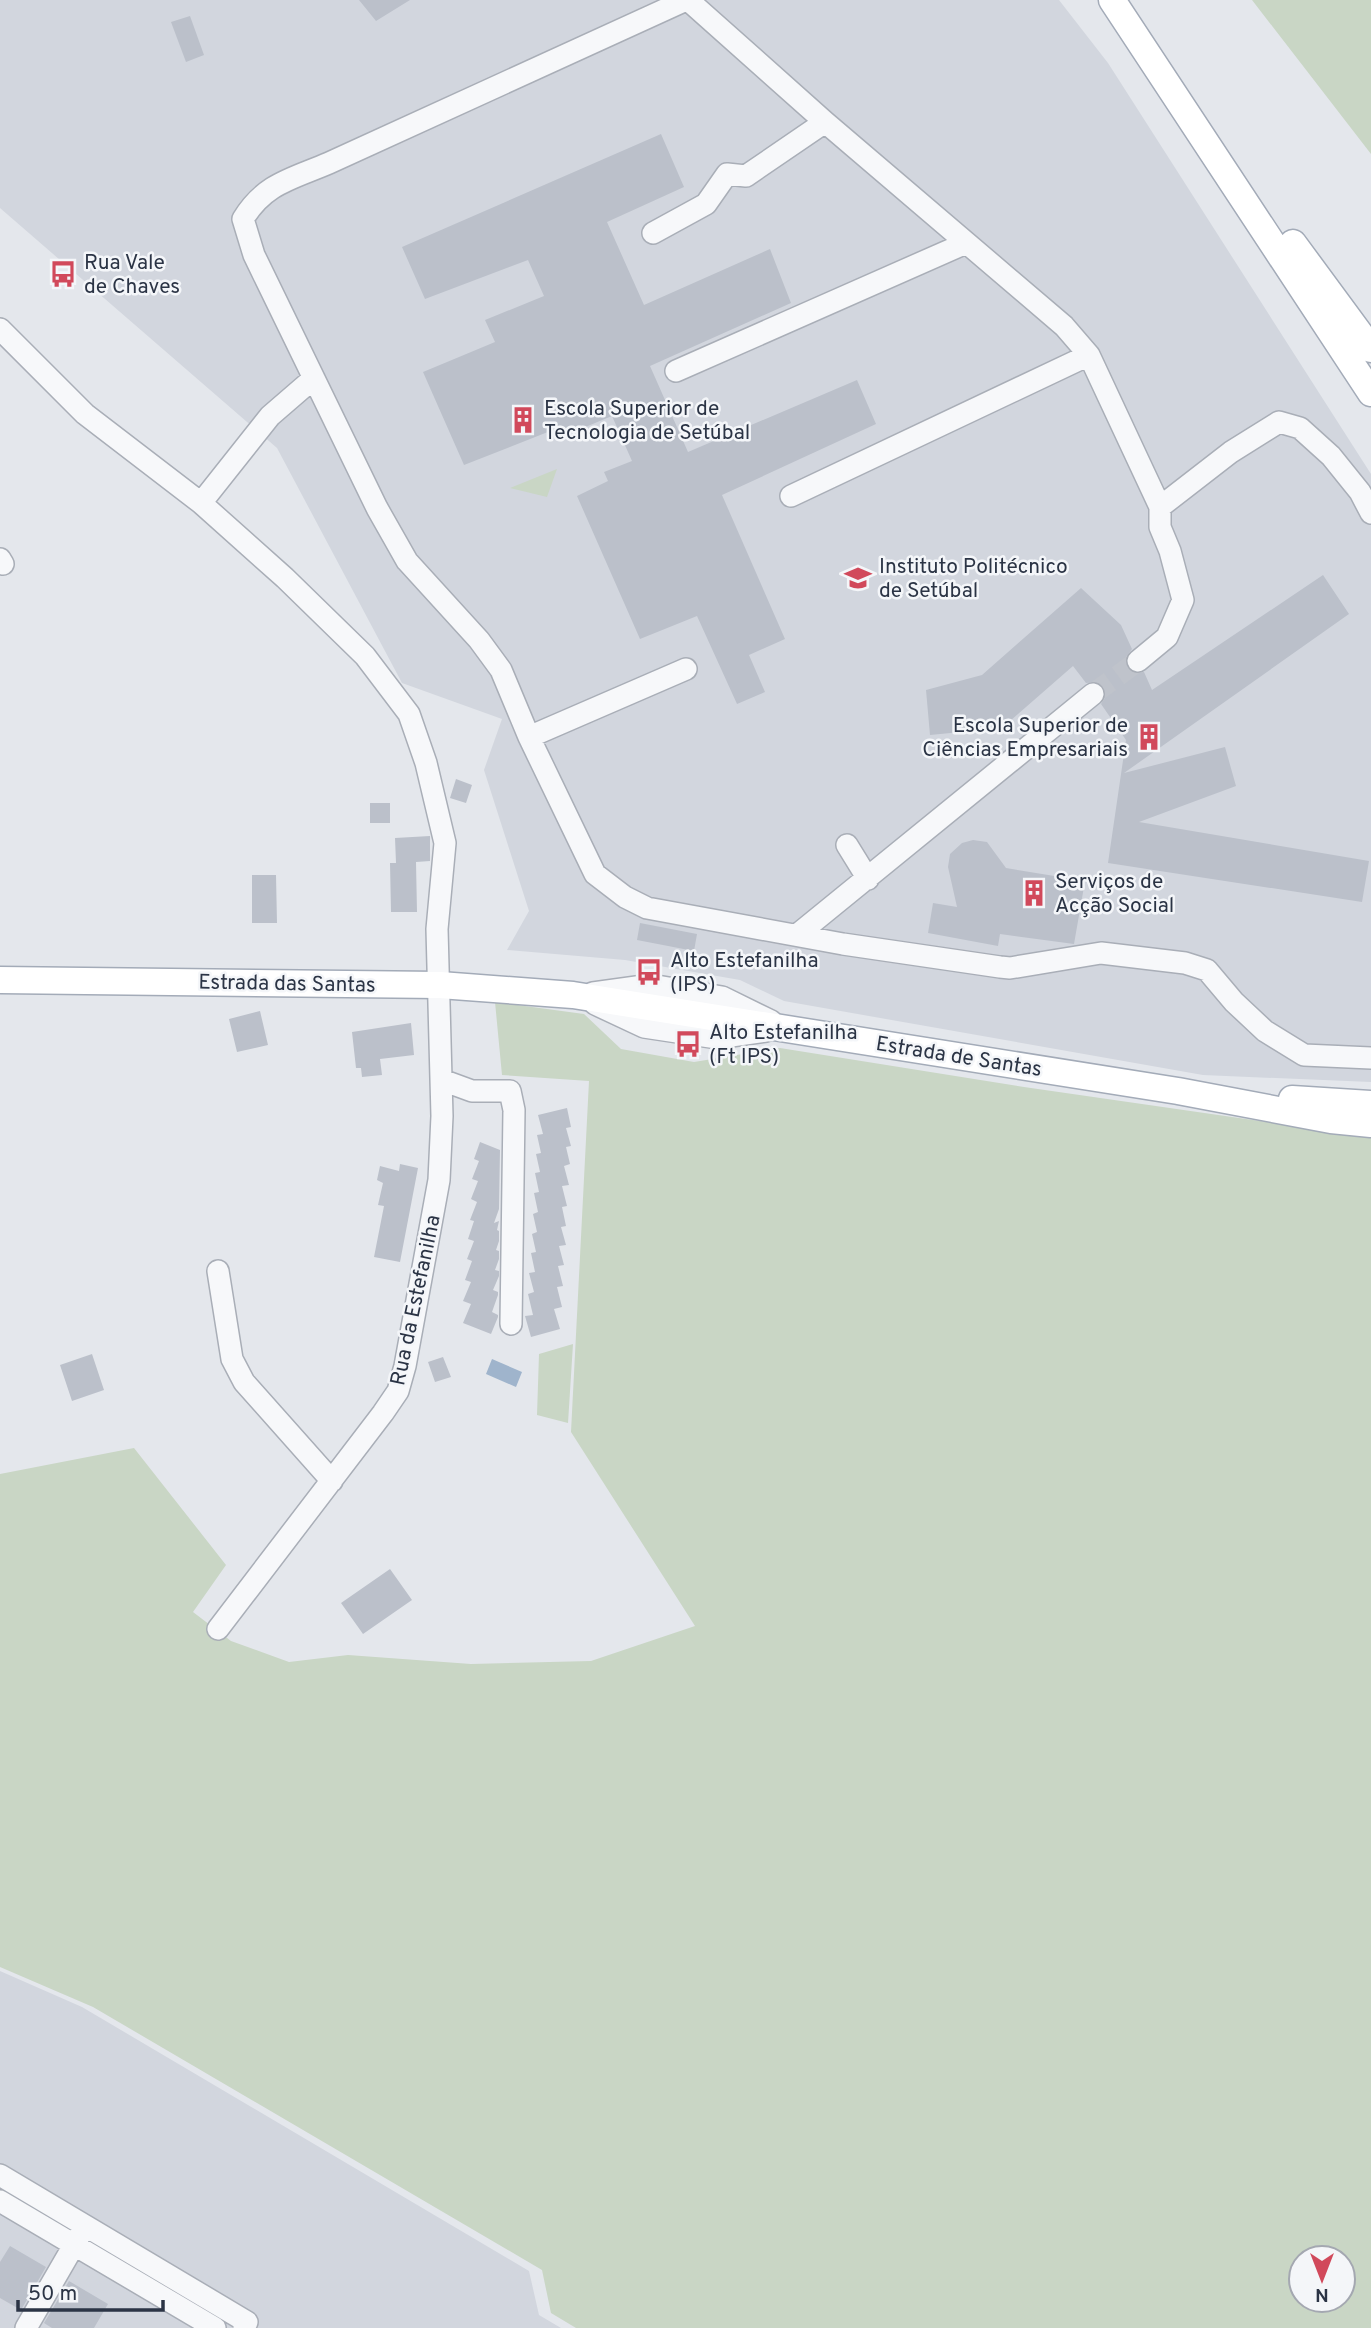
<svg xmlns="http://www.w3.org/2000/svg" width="1371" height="2328" font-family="Overpass,sans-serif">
<rect width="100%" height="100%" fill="#e4e7ec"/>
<path fill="#d2d6de" d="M 0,0 L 1059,0 L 1108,63 L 1371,474 L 1371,1082 L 1203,1075 L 784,1001 L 740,980 L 625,960 L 507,950 L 529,911 L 484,770 L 502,719 L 402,683 L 277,448 L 0,208 Z
M 0,1971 L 82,2007 L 529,2271 L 539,2315 L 561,2328 L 0,2328 Z"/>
<path fill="#c9d6c5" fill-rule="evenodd" d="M 1252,0 L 1371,0 L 1371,154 Z
M 557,469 L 547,497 L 510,488 Z
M 495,1002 L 584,1014 L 621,1049 L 694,1062 L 780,1048 L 1024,1087 L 1371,1137 L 1371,2328 L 576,2328 L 551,2313 L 542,2270 L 93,2007 L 0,1967 L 0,1474 L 134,1448 L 226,1565 L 193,1612 L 231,1641 L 289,1662 L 348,1655 L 471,1664 L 591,1661 L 695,1626 L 571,1432 L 589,1081 L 502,1075 ZM 1301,2258 L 1343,2258 L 1343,2300 L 1301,2300 Z
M 573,1344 L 568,1423 L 537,1415 L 539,1354 Z"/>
<path fill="#9fb4cc" d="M 492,1359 L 522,1372 L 516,1387 L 486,1374 Z"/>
<path fill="#bbc0ca" d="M 359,0 L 410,0 L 376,21 Z
M 190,16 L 204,55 L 186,62 L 171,22 Z
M 661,134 L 684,187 L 607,222 L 644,305 L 770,249 L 791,303 L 650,366 L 688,452 L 857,380 L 876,424 L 722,495 L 785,639 L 749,655 L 765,692 L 737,704 L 697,616 L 640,639 L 577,496 L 608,481 L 604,472 L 632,461 L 612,416 L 566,435 L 563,426 L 464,465 L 423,372 L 495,342 L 485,320 L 544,296 L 528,260 L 425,299 L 402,247 Z
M 1323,575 L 1349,614 L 1124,773 L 1225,747 L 1236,786 L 1139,822 L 1369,861 L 1362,902 L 1108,863 L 1126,740 L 1101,704 L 1105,698 L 1104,686 L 1097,682 L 1086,683 L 1073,666 L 1002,728 L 930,735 L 926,690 L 982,675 L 1081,588 L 1121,625 L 1132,649 L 1126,657 L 1128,669 L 1134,673 L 1144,672 L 1152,690 Z
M 456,779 L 472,785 L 466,803 L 450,798 Z
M 370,803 L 390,803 L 390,823 L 370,823 Z
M 430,836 L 430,861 L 416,862 L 417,912 L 391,912 L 390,863 L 396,863 L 395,838 Z
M 973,840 L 987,842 L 1006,868 L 1085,881 L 1074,944 L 1000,934 L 998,946 L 928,933 L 933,903 L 957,907 L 948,867 L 950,854 L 962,843 Z
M 252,875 L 276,875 L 277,923 L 252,923 Z
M 640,923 L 697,934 L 694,951 L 637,940 Z
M 260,1011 L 268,1045 L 237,1052 L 229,1019 Z
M 411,1023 L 414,1055 L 380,1059 L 382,1075 L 362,1077 L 361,1068 L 356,1068 L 352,1032 Z
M 567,1108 L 571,1127 L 566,1128 L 571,1146 L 566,1147 L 570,1164 L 564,1166 L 569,1185 L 562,1186 L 567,1206 L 562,1207 L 566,1226 L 561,1227 L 566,1245 L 559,1246 L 564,1265 L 558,1266 L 563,1286 L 557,1287 L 562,1307 L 554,1309 L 560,1329 L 531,1337 L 525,1316 L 533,1315 L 528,1294 L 534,1292 L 529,1273 L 535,1272 L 531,1253 L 536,1252 L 532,1234 L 537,1232 L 533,1214 L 538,1212 L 534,1193 L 539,1192 L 535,1173 L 540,1172 L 536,1154 L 541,1153 L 537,1135 L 543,1134 L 538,1115 Z
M 480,1142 L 500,1150 L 499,1209 L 494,1223 L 499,1221 L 497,1230 L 499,1231 L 499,1241 L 496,1250 L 499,1251 L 499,1259 L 495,1270 L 499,1271 L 499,1276 L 493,1290 L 498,1292 L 498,1295 L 492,1312 L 498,1315 L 498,1317 L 491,1334 L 463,1323 L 471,1304 L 463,1301 L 471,1282 L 465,1280 L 472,1261 L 467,1259 L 474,1241 L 468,1239 L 474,1221 L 470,1220 L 477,1202 L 471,1199 L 478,1181 L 472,1179 L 479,1161 L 474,1159 Z
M 400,1164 L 418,1168 L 400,1262 L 374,1257 L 384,1206 L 378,1205 L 383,1183 L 377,1180 L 380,1166 L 399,1171 Z
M 92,1354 L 104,1390 L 72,1401 L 60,1365 Z
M 443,1357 L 451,1377 L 435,1382 L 428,1362 Z
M 390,1569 L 412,1600 L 363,1634 L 341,1603 Z
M 10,2246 L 46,2267 L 21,2310 L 0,2298 L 0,2262 Z
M 69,2281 L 108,2304 L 94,2328 L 52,2328 L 44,2323 Z"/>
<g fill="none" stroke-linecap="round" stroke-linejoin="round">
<path stroke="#bfc3cb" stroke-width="21" stroke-dasharray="21 10" stroke-linecap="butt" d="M 1093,694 L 1138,661"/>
<defs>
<path id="minor" d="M 686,0 L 329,163 C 292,179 265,183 243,219 L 254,255 L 377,508 L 407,561 L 479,640 L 501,670 L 529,737 L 595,874 L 625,897 L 647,908 L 843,944 L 1000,967 L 1010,968 L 1101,953 L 1185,963 L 1207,970 L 1234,1002 L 1265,1031 L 1304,1055 L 1371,1058
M 688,0 L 825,122 L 1064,326 L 1089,355 L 1160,507
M 653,233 L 706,204 L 727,174 L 746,176 L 825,122
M 0,329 L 85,414 L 201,503 L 285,578 L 365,656 L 409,714 L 426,763 L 445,843 L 437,929 L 442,1116 L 439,1180 L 405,1366 L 398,1391 L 383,1413 L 218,1629
M 676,371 L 966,243
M 791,496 L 1089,355
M 201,503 L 270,416 L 314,378
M 0,559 L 3,564
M 1138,661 L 1167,637 L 1183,600 L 1170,551 L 1160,527 L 1160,507 L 1231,452 L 1279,422 L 1300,428 L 1331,456 L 1360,492 L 1371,513
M 529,737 L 686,669
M 847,845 L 868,879
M 797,935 L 1093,694
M 593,993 L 651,985 L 722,997 L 771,1021
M 595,1004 L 644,1027 L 717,1038 L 766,1031
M 442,1080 L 472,1091 L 510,1091 L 514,1110 L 511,1324
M 218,1271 L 232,1359 L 244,1382 L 332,1481
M 0,2175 L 247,2322 L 244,2328
M 0,2201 L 215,2328
M 26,2328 L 81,2233"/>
<path id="major" d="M 1112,0 L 1371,393
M 1293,243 L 1371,349
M 0,980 L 440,985 L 573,995 L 1178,1091 L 1331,1120 L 1371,1124
M 1292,1099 L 1371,1104"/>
</defs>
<use href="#minor" stroke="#a9aeb7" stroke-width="24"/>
<use href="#major" stroke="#a3abb8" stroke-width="29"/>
<use href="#minor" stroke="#f7f8fa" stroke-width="21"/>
<use href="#major" stroke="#fff" stroke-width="26"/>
</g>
<defs>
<symbol id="bus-bare" viewBox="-9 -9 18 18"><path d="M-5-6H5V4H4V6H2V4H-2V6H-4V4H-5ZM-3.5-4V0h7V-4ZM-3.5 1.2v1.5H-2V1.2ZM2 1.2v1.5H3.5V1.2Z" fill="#d1495b" stroke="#f4f6f9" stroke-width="2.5" paint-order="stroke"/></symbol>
<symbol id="building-bare" viewBox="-9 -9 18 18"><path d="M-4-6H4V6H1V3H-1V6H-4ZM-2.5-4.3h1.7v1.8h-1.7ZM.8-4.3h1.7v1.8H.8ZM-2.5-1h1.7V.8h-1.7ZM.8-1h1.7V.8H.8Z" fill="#d1495b" stroke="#f4f6f9" stroke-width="2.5" paint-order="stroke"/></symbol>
<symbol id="university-bare" viewBox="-9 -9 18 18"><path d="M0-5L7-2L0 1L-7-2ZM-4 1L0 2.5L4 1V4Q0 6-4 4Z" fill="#d1495b" stroke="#f4f6f9" stroke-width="2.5" paint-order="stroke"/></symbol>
</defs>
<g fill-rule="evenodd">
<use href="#bus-bare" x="44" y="255" width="38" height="38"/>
<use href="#building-bare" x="504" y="401" width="38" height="38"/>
<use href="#university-bare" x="839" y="559" width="38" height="38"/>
<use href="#building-bare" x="1130" y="718" width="38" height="38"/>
<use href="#building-bare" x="1015" y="874" width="38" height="38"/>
<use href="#bus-bare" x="630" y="953" width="38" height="38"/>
<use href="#bus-bare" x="669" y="1025" width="38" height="38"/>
</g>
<g text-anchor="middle" stroke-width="5" stroke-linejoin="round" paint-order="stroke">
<g font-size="21" fill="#2b3445" stroke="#f4f6f9" text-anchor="start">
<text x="84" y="269">Rua Vale<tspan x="84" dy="24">de Chaves</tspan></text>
<text x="544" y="415">Escola Superior de<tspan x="544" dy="24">Tecnologia de Setúbal</tspan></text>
<text x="879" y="573">Instituto Politécnico<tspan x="879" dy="24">de Setúbal</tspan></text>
<text x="1128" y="732" text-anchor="end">Escola Superior de<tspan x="1128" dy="24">Ciências Empresariais</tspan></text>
<text x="1055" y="888">Serviços de<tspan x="1055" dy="24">Acção Social</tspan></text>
<text x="670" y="967">Alto Estefanilha<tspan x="670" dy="24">(IPS)</tspan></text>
<text x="709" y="1039">Alto Estefanilha<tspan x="709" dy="24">(Ft IPS)</tspan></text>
</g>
<g font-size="21" fill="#2b3445" stroke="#f4f6f9">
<text transform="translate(287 983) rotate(1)" y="7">Estrada das Santas</text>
<text transform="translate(959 1056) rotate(9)" y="7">Estrada de Santas</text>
<text transform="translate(415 1300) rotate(-78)" y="7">Rua da Estefanilha</text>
</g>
</g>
<g transform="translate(1322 2279) rotate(180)"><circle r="33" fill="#f4f6f9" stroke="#a4a8b1" stroke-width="2"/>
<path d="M0-5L12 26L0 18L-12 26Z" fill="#d1495b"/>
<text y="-10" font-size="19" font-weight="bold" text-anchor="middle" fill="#2b3445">N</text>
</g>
<path d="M18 2300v10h145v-10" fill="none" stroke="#2b3445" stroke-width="3.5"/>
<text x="28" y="2300" font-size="21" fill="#2b3445" stroke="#f4f6f9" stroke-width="5" paint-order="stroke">50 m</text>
</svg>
